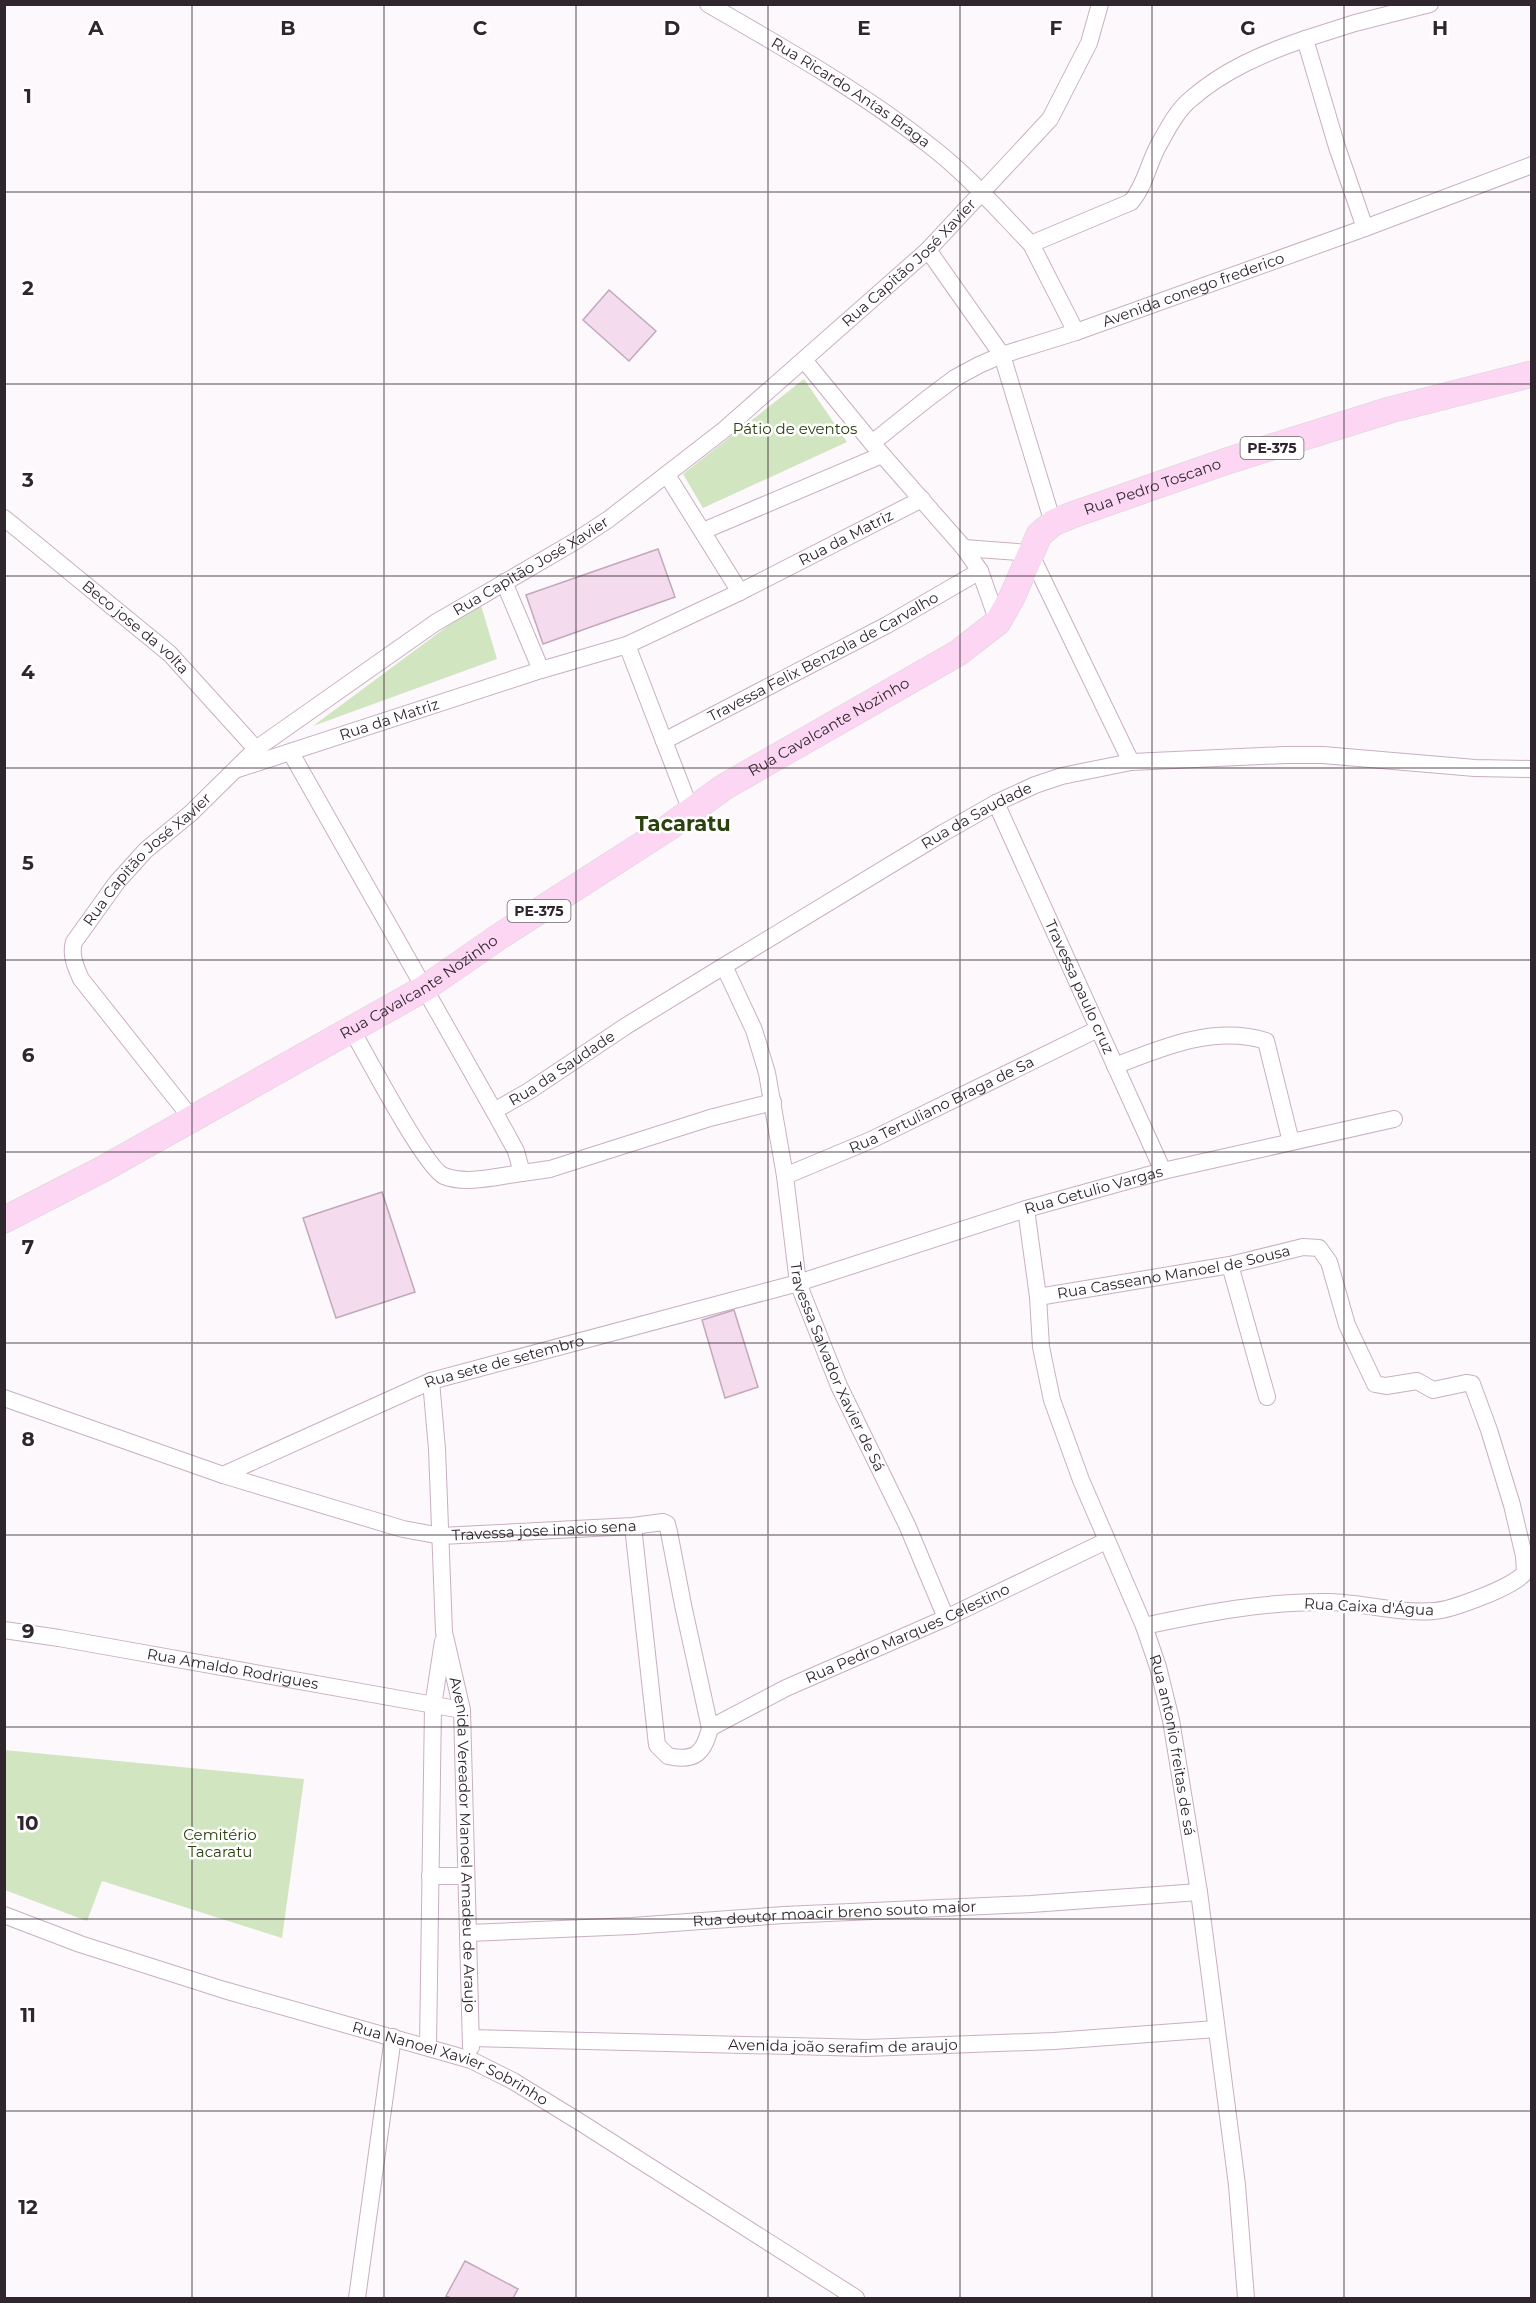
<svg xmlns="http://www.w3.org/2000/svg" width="1536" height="2303" font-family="Montserrat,sans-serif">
<rect width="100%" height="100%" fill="#fdf8fb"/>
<path fill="#d2e5c1" d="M 804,379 L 847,442 L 703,508 L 683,474 Z
M 480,602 L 497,659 L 313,726 Z
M 4,1750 L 304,1779 L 282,1938 L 102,1881 L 87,1921 L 5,1890 Z"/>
<path fill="#f5dbee" stroke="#c2a8bb" stroke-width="1.5" d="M 609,290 L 656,331 L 629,361 L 583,320 Z
M 658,549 L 675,597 L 543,644 L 526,595 Z
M 382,1192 L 415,1292 L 336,1318 L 303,1218 Z
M 734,1310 L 758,1387 L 725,1398 L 702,1320 Z
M 465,2261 L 518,2289 L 513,2298 L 451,2298 L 446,2296 Z"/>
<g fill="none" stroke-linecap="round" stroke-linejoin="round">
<defs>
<g id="street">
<path id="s1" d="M 708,4 C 784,48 860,91 929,145 C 967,174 998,210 1031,244 L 1131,202 C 1144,187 1148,166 1157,148 C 1166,132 1176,111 1191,99 C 1224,70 1264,53 1305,39"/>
<path d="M 1365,228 L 1337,147 L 1305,39 L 1355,23 L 1430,4"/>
<path d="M 1031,244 L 1076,332"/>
<path d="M 928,250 L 1002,355 L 1053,523"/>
<path d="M 804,360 L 872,443 L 964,548 L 980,571 L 998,622"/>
<path id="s2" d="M 872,443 L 927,399 L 955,378 L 979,365 L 1002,355 L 1076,332 L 1365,228 L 1532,165"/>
<path d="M 667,475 L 740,592"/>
<path id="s3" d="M 4,518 L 170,654 L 256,749"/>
<path d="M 703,531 L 882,455"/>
<path d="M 964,548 L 1030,553 L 1131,762"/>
<path d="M 504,582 L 541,670"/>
<path d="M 627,645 L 691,811"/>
<path id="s4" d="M 664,741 L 887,625 L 980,571"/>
<path d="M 291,753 L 494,1111 L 516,1151 L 522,1173 L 550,1169 L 710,1118 L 773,1102"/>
<path id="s5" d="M 238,769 L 541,670 L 627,645 L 740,592 L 922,499"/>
<path id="s6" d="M 996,803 L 1163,1171"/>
<path id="s7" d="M 724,966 L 754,1030 L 767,1073 L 785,1176 L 798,1283 L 839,1386 L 907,1525 L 946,1618"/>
<path d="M 352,1030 C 365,1053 426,1169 444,1176 C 467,1185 498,1176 522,1173"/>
<path d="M 1115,1066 C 1163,1047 1215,1025 1266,1041 L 1291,1142"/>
<path id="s8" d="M 494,1111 L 529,1091 L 626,1026 L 724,966 L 943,833 L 996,803 L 1035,785 L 1062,776 L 1131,762 L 1285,755 L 1323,755 L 1475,768 L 1532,769"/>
<path id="s9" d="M 192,1119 L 81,979 C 76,968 70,955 74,942 L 117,882 L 146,850 L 191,813 L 256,749 L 435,623 L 574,542 L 609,519 L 725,429 L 928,250 L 1050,119 L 1089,43 L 1100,4"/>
<path id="s10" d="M 785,1176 L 871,1140 L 1098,1029"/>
<path id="s11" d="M 1026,1209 L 1038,1297 L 1041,1347 L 1052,1400 L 1081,1480 L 1144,1626 L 1158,1667 L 1171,1720 L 1199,1892 L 1237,2185 L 1246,2298"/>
<path d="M 1230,1265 L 1267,1397"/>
<path id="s12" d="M 1038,1297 L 1230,1265 L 1303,1247 L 1319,1248 L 1329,1262 L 1347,1325 L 1375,1384 L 1386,1386 L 1417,1381 L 1433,1390 L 1466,1383 L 1472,1384 L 1489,1430 L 1512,1505 L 1524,1556 L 1525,1572 C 1517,1586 1451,1610 1434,1611 C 1400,1614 1364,1603 1330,1602 C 1266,1601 1205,1613 1144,1626"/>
<path id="s13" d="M 431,1381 L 437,1449 L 444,1632 L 462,1710 L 471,2047"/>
<path id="s14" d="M 4,1398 L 223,1475 L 403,1529 L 441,1536 L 633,1526 L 663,1522 L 667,1524 L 669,1532 L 683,1605 L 710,1728 C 704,1753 695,1762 668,1756 L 657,1745 L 633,1526"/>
<path id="s15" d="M 223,1475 L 431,1381 L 798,1283 L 1026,1209 L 1163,1171 L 1394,1119"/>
<path id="s16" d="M 4,1630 L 59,1638 L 462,1710"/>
<path id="s17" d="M 710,1728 L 786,1688 L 946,1618 L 1106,1541"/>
<path d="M 430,1876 L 466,1876"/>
<path id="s18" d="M 4,1915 L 80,1944 L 224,1990 L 471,2060 L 513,2081 L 583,2124 L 856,2298"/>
<path id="s19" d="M 469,1933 L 632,1926 L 784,1915 L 1031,1904 L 1199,1892"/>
<path id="s20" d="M 471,2038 L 866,2048 L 1054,2041 L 1216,2029"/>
<path d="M 428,2046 L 433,1706 L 443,1641"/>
<path d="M 357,2298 L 393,2037"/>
</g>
<g id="primary">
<path id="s21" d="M 4,1220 L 101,1170 L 425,988 L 500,936 L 668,828 L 724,787 L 958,653 L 998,622 L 1012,597 L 1039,535 L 1053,523 L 1072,515 L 1224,462 L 1390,410 L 1532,374"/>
</g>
</defs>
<use href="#street" stroke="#c9afc2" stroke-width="18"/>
<use href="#primary" stroke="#d6d4d5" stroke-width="27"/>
<use href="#street" stroke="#fff" stroke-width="16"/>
<use href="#primary" stroke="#fcd6f3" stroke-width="26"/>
</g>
<path fill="none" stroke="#30272e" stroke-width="1.5" stroke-opacity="0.55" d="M 192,4 L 192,2298M 384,4 L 384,2298M 576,4 L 576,2298M 768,4 L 768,2298M 960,4 L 960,2298M 1152,4 L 1152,2298M 1344,4 L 1344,2298M 4,192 L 1532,192M 4,384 L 1532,384M 4,576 L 1532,576M 4,768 L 1532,768M 4,960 L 1532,960M 4,1152 L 1532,1152M 4,1343 L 1532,1343M 4,1535 L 1532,1535M 4,1727 L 1532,1727M 4,1919 L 1532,1919M 4,2111 L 1532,2111"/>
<g text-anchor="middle" stroke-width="5" stroke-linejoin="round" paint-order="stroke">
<g fill="#fff" stroke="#6e686d" stroke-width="1.5">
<rect x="1240.5" y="437" width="63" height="22" rx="4.5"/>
<rect x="507.5" y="900" width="63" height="22" rx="4.5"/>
</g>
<g font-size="14" font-weight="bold" fill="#30272e">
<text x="1272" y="453">PE-375</text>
<text x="539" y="916">PE-375</text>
</g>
<g font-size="15" fill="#30272e" stroke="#fff">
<text dy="5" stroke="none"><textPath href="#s1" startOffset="168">Rua Ricardo Antas Braga</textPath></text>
<text dy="5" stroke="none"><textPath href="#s9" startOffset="1300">Rua Capitão José Xavier</textPath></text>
<text dy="5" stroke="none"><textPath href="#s2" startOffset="360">Avenida conego frederico</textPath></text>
<text dy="5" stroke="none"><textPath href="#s21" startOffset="1382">Rua Pedro Toscano</textPath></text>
<text dy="5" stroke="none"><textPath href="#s5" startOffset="652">Rua da Matriz</textPath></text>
<text dy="5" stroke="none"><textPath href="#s9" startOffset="814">Rua Capitão José Xavier</textPath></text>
<text dy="5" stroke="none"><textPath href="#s3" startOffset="171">Beco jose da volta</textPath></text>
<text dy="5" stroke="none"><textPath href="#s4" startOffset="180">Travessa Felix Benzola de Carvalho</textPath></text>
<text dy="5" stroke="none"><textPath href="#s5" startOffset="159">Rua da Matriz</textPath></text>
<text dy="5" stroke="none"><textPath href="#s21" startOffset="962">Rua Cavalcante Nozinho</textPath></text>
<text dy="5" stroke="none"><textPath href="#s8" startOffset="566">Rua da Saudade</textPath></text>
<text dy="5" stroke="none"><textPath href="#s9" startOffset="328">Rua Capitão José Xavier</textPath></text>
<text dy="5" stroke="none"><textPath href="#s21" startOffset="476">Rua Cavalcante Nozinho</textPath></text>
<text dy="5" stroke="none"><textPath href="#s6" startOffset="202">Travessa paulo cruz</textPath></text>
<text dy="5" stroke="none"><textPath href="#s8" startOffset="80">Rua da Saudade</textPath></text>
<text dy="5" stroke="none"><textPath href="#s10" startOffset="172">Rua Tertuliano Braga de Sa</textPath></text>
<text dy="5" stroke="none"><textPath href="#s15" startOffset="918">Rua Getulio Vargas</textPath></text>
<text dy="5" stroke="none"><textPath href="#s12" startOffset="138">Rua Casseano Manoel de Sousa</textPath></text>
<text dy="5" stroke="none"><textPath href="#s15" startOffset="304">Rua sete de setembro</textPath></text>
<text dy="5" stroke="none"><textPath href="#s7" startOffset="420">Travessa Salvador Xavier de Sá</textPath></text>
<text dy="5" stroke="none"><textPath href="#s14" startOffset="562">Travessa jose inacio sena</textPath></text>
<text transform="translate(1369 1607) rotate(3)" y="5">Rua Caixa d'Água</text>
<text dy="5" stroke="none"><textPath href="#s17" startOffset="219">Rua Pedro Marques Celestino</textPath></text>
<text dy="5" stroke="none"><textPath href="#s16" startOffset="232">Rua Amaldo Rodrigues</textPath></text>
<text dy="5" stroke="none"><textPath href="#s11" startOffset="560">Rua antonio freitas de sá</textPath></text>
<text dy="5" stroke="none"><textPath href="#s13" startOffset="466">Avenida Vereador Manoel Amadeu de Araujo</textPath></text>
<text dy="5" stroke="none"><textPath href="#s19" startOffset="366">Rua doutor moacir breno souto maior</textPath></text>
<text dy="5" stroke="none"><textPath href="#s20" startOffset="372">Avenida joão serafim de araujo</textPath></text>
<text dy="5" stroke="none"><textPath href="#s18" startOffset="471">Rua Nanoel Xavier Sobrinho</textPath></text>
</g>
<g font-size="15" fill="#293f0c" stroke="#fff">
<text x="795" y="434">Pátio de eventos</text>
<text x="220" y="1840">Cemitério<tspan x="220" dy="17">Tacaratu</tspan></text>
</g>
<g font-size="21" font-weight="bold" fill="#2b420f" stroke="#fff">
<text x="683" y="831">Tacaratu</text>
</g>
</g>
<g font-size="20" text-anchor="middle" font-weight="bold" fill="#30272e" stroke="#fff" stroke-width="5" stroke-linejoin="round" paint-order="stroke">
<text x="96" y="35">A</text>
<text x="288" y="35">B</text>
<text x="480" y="35">C</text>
<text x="672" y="35">D</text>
<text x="864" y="35">E</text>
<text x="1056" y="35">F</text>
<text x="1248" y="35">G</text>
<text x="1440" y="35">H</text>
<text x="28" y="103">1</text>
<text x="28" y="295">2</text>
<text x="28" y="487">3</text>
<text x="28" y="679">4</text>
<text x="28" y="870">5</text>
<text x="28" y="1062">6</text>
<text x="28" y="1254">7</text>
<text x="28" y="1446">8</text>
<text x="28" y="1638">9</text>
<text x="28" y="1830">10</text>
<text x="28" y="2022">11</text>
<text x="28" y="2214">12</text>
</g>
<rect width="1536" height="2303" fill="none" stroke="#30272e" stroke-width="12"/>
</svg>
